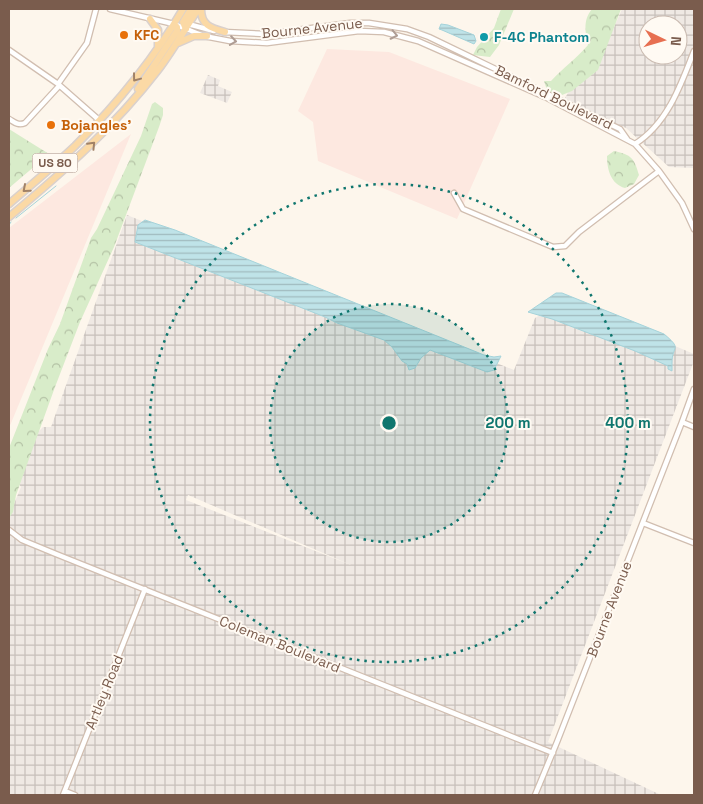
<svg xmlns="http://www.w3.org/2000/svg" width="703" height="804" font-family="'Space Grotesk',sans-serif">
<defs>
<pattern id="industrial-grid" width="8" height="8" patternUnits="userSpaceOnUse" patternTransform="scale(1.25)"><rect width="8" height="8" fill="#efe9e4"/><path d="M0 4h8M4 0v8" fill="none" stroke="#c7c0bb"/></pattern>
<pattern id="forest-crowns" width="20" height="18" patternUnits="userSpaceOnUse" patternTransform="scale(1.25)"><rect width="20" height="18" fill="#d8ecc9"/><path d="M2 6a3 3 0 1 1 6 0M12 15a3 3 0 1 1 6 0" fill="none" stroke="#b4c2a5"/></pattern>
<pattern id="water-rules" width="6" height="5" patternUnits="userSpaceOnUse" patternTransform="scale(1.25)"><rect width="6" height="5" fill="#bfe3e8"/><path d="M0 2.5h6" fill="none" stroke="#a0bbbe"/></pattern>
</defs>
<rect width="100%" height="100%" fill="#fdf6ec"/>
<path fill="#fde8e0" d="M 327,49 L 389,52 L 510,99 L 457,219 L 318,161 L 313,122 L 298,111 Z
M 131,134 L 9,428 L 9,228 Z"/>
<path fill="url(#industrial-grid)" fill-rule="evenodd" d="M 622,9 L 694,9 L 694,168 L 669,167 L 626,128 L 564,100 L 576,78 L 594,73 ZM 648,25 L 678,25 L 678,55 L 648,55 Z
M 208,75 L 220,80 L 218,86 L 232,92 L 227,103 L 200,93 Z
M 127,215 L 514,370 L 535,318 L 566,300 L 694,354 L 694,361 L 548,742 L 661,795 L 9,795 L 9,516 L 21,487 L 18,483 L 37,433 L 43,427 L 51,427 ZM 188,495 L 351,565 L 186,500 Z"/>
<path fill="url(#forest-crowns)" d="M 501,9 L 514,9 L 499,45 L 490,57 L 473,55 L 477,47 L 494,28 Z
M 592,9 L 621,9 L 598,70 L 572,91 L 562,95 L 548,93 L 544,81 L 551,81 C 563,68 577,58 588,45 C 585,31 583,20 592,9 Z
M 155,102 L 163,108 L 163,115 L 159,127 L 114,247 L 80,322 L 55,387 L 16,495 L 13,512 L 9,518 L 9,448 L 48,349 L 60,324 L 91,238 L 97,229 L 141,136 L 152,104 Z
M 9,129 L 49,154 L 9,188 Z
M 614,151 C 632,155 634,158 639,175 L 634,184 L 625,188 C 611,184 607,170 607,156 Z"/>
<path fill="url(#water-rules)" stroke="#a5d3da" d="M 441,24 L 448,25 L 474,35 L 476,41 L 474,44 L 442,30 L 439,29 Z
M 145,220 L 175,230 L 484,355 L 494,357 L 501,356 L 494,370 L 487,372 L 430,350 L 421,358 L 415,368 L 409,370 L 407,364 L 402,361 L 392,347 L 384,340 L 337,323 L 325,317 L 135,242 L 138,225 Z
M 556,293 L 562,293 L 664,334 C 683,350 672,345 672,363 C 672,366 672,368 672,371 L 668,369 L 668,366 L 635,351 L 552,319 L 528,312 Z"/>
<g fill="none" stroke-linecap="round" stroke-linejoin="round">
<path stroke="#a5d3da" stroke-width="1" d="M 16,218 L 56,186
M 9,225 L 11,222"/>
<defs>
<path id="minor" d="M 110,9 L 174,24 L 204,36 L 230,41 L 267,43 L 359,31 L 384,32 L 418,41 L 545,97 L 635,144 L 659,171 L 682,203 L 694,229
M 188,24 L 214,31
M 224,32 L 266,34 L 350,23 L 369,23 L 407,29 L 429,37 L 620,129 L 627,139
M 9,50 L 58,84 L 99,120
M 58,84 L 87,43 L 96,9
M 9,119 C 14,122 18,126 25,123 L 59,86
M 635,144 C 667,124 681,85 694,51
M 454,193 L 463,209 L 553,247 L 565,246 L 579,232 L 659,171
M 694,389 L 682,422 L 694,427
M 643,523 L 694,543
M 9,530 L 22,540 L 56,554 L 553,753
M 65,791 L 75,795
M 63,795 L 145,589
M 535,795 L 557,742 L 682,422"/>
<path id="primary" d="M 201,9 C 201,25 210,28 225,32
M 150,19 L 158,30 L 158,47
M 186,29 L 183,22 L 191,9
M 178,43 L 194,36 L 207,36
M 138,89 L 177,31 L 177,27 L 174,24
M 9,204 C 31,185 54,166 75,146 C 116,105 154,59 183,9
M 9,217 C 63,172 115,126 158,70 C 173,50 185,29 198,9"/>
</defs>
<use href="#minor" stroke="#d1beb0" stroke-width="7"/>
<use href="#primary" stroke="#dad1cd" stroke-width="9"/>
<use href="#minor" stroke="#fff" stroke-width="4.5"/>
<use href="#primary" stroke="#fbd9a5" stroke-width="6"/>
</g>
<defs><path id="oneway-chevron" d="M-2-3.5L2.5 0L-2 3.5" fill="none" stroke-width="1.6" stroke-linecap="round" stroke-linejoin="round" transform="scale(1.25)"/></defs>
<g stroke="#af9d94">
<use href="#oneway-chevron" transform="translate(394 35) rotate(12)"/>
<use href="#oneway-chevron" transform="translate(233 41) rotate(8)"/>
</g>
<g stroke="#a18267">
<use href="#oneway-chevron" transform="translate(136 78) rotate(127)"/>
<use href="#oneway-chevron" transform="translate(92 145) rotate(-46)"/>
<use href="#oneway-chevron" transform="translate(26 189) rotate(139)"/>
</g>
<circle cx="389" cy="423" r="119" fill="#0f766e" fill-opacity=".12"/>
<g fill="none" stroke="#0f766e" stroke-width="2.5" stroke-dasharray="2.5 5">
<circle cx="389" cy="423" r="119"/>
<circle cx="389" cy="423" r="239"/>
</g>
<g fill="#e8710a" stroke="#fffaf3" stroke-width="2">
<circle cx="124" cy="35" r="5"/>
<circle cx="51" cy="125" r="5"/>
</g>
<circle fill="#0f9aa8" stroke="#fffaf3" stroke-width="2" cx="484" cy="37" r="5"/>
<g text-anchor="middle" stroke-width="4" stroke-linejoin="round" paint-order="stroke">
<rect fill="#fffaf3" stroke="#a28b7f" stroke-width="1" x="32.5" y="153.5" width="45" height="19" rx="4"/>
<g font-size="12" font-weight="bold" fill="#7a5c4d">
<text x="55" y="167">US 80</text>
</g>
<g font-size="14" fill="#7a5c4d" stroke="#fffaf3">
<text transform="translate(312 28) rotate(-6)" y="5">Bourne Avenue</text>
<text transform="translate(554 97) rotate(26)" y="5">Bamford Boulevard</text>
<text transform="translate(609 609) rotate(-69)" y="5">Bourne Avenue</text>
<text transform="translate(280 644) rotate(22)" y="5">Coleman Boulevard</text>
<text transform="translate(104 692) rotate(-68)" y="5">Artley Road</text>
</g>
<g font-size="14" font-weight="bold" fill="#c56008" stroke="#fffaf3" text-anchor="start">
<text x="134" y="40">KFC</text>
<text x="61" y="130">Bojangles'</text>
</g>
<g font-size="14" font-weight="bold" fill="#0d838f" stroke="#fffaf3" text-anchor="start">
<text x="494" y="42">F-4C Phantom</text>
</g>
</g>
<circle cx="389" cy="423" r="8" fill="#0f766e" stroke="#fffaf3" stroke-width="2.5"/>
<g font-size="15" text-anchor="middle" font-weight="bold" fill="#0f766e" stroke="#fffaf3" stroke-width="4" stroke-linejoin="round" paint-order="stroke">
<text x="508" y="428">200 m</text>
<text x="628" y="428">400 m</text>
</g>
<rect width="703" height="804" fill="none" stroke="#7a5c4d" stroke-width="20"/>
<g transform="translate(663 40) rotate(95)"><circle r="24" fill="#fffaf3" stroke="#cabbb1"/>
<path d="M0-4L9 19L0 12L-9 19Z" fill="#e76f51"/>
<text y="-8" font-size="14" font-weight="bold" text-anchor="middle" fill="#7a5c4d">N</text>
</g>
</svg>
